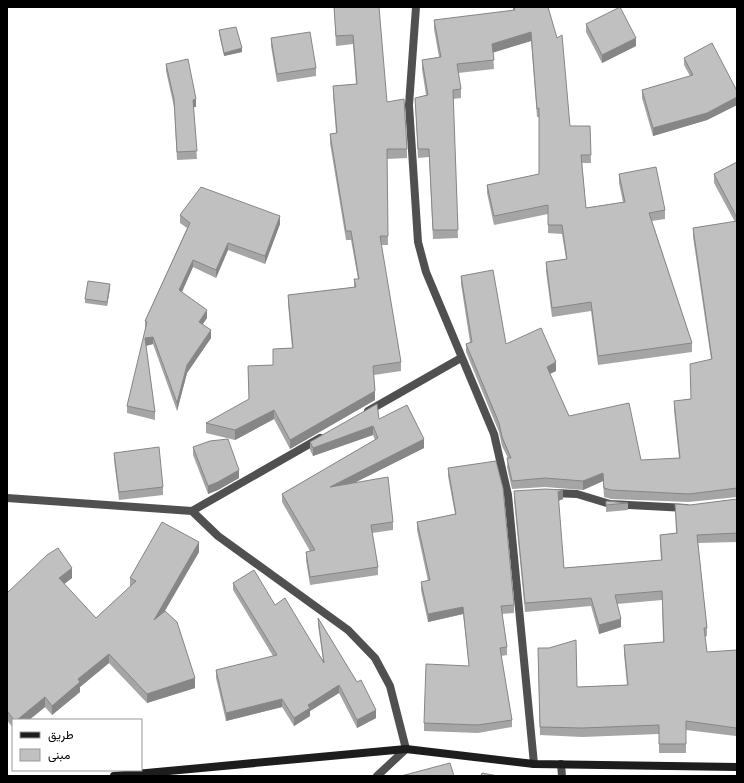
<svg xmlns="http://www.w3.org/2000/svg" width="744" height="783" font-family="'Alegreya Sans',Vazirmatn,sans-serif">
<rect width="100%" height="100%" fill="#fff"/>
<g fill="none" stroke-linecap="round" stroke-linejoin="round">
<path stroke="#505050" stroke-width="8" d="M 416,7 L 409,105 L 418,242 L 426,272 L 494,434 L 508,495 L 534,764
M 368,411 L 461,358
M 553,493 L 577,494 L 610,504 L 686,508
M 7,498 L 192,511 L 218,536 L 348,630 L 375,658 L 390,686 L 406,749 L 377,776
M 192,511 L 320,438
M 561,764 L 562,776"/>
<path stroke="#1d1d1d" stroke-width="8" d="M 114,776 L 406,749 L 534,764 L 737,767"/>
</g>
<path fill="#a5a5a5" d="M 334,7 L 343,7 L 387,102 L 407,149 L 407,158 L 387,159 L 388,245 L 381,245 L 401,362 L 401,371 L 374,375 L 375,400 L 290,449 L 274,419 L 235,440 L 206,433 L 206,423 L 249,400 L 248,366 L 273,365 L 273,349 L 292,348 L 288,304 L 288,295 L 354,287 L 354,279 L 358,279 L 351,240 L 346,240 L 330,143 L 330,134 L 336,133 L 333,95 L 333,86 L 356,84 L 353,44 L 336,46 Z
M 513,7 L 548,7 L 570,126 L 590,126 L 591,163 L 582,163 L 586,208 L 623,202 L 619,183 L 619,174 L 665,210 L 665,219 L 652,221 L 692,343 L 692,352 L 598,365 L 591,311 L 552,317 L 546,271 L 546,262 L 566,259 L 562,234 L 548,233 L 548,214 L 494,225 L 487,193 L 487,185 L 539,174 L 539,117 L 537,117 L 531,41 L 493,52 L 494,69 L 458,73 L 461,89 L 461,98 L 453,99 L 458,238 L 433,239 L 429,157 L 418,158 L 415,98 L 426,95 L 422,69 L 422,60 L 439,57 L 434,29 L 434,20 L 513,11 Z
M 586,24 L 636,46 L 602,63 L 586,32 Z
M 219,30 L 242,52 L 224,56 L 219,34 Z
M 271,38 L 316,68 L 316,76 L 277,82 L 271,46 Z
M 684,58 L 737,91 L 737,105 L 707,120 L 653,136 L 642,98 L 642,90 L 690,76 L 684,65 Z
M 166,64 L 196,107 L 193,107 L 197,159 L 177,160 L 174,107 L 166,71 Z
M 737,162 L 737,497 L 689,502 L 611,499 L 604,497 L 603,481 L 583,490 L 545,487 L 512,489 L 507,467 L 508,458 L 502,446 L 499,432 L 466,352 L 466,344 L 470,342 L 461,284 L 461,276 L 506,344 L 556,371 L 550,374 L 569,416 L 641,460 L 679,458 L 674,410 L 674,401 L 691,399 L 711,359 L 693,237 L 693,228 L 735,222 L 714,183 L 714,174 Z
M 180,215 L 280,224 L 265,264 L 228,250 L 216,278 L 193,267 L 182,292 L 207,318 L 203,324 L 211,338 L 187,373 L 177,411 L 153,344 L 146,346 L 155,412 L 155,420 L 127,413 L 127,406 L 146,329 L 145,329 L 145,321 L 187,228 L 180,223 Z
M 110,288 L 107,306 L 85,303 L 85,299 Z
M 379,419 L 424,448 L 354,483 L 393,522 L 393,530 L 372,533 L 378,567 L 378,575 L 310,585 L 306,560 L 306,552 L 310,551 L 282,502 L 282,494 L 375,440 L 373,435 L 313,456 L 310,450 L 310,442 Z
M 193,447 L 239,478 L 218,490 L 208,494 L 193,455 Z
M 114,453 L 163,487 L 163,495 L 119,500 L 114,460 Z
M 448,468 L 514,605 L 514,613 L 502,614 L 507,647 L 507,655 L 501,656 L 512,720 L 512,727 L 478,733 L 424,731 L 424,723 L 469,666 L 463,614 L 428,622 L 421,590 L 421,582 L 428,581 L 417,530 L 417,522 L 455,514 L 448,476 Z
M 514,491 L 563,499 L 558,501 L 564,568 L 661,560 L 660,544 L 660,535 L 676,533 L 675,504 L 690,505 L 737,499 L 737,542 L 698,543 L 707,628 L 707,636 L 705,637 L 707,652 L 737,650 L 737,741 L 736,736 L 686,730 L 686,753 L 659,753 L 659,734 L 582,737 L 540,735 L 538,657 L 577,687 L 627,685 L 624,654 L 624,645 L 663,642 L 662,600 L 617,604 L 621,627 L 599,634 L 591,606 L 525,612 L 514,500 Z
M 606,501 L 628,503 L 628,510 L 606,512 Z
M 199,552 L 165,611 L 195,688 L 147,703 L 109,663 L 80,687 L 80,692 L 52,715 L 45,707 L 29,720 L 13,720 L 13,728 L 7,720 L 7,593 L 72,578 L 64,584 L 96,618 L 130,587 L 130,578 Z
M 233,583 L 275,605 L 323,660 L 318,625 L 318,618 L 376,718 L 357,728 L 339,693 L 310,711 L 310,716 L 294,726 L 282,707 L 226,721 L 216,678 L 216,670 L 273,656 L 233,590 Z"/>
<path fill="#868686" d="M 531,32 L 531,41 L 492,53 L 492,44 Z
M 636,38 L 636,46 L 602,63 L 602,55 Z
M 242,48 L 242,52 L 224,56 L 224,53 Z
M 737,97 L 737,105 L 707,120 L 653,136 L 653,128 Z
M 196,99 L 196,107 L 193,107 L 193,100 Z
M 280,216 L 280,224 L 265,264 L 265,256 Z
M 228,243 L 228,250 L 216,278 L 216,270 Z
M 193,260 L 193,267 L 179,298 L 179,290 Z
M 110,284 L 110,288 L 107,306 L 107,302 Z
M 207,310 L 207,318 L 199,329 L 199,322 Z
M 211,330 L 211,338 L 187,373 L 177,411 L 177,403 L 187,365 Z
M 153,337 L 153,344 L 145,346 L 145,338 Z
M 556,362 L 556,371 L 547,375 L 547,367 Z
M 375,391 L 375,400 L 290,449 L 290,440 Z
M 274,410 L 274,419 L 235,440 L 235,430 Z
M 373,426 L 373,435 L 313,456 L 313,448 Z
M 424,439 L 424,448 L 330,495 L 330,487 Z
M 239,470 L 239,478 L 218,490 L 208,494 L 208,486 Z
M 603,473 L 603,481 L 583,490 L 583,481 Z
M 563,490 L 563,499 L 558,501 L 558,492 Z
M 199,542 L 199,552 L 154,629 L 154,620 Z
M 72,568 L 72,578 L 59,588 L 59,578 Z
M 463,607 L 463,614 L 428,622 L 428,614 Z
M 621,619 L 621,627 L 599,634 L 599,625 Z
M 109,654 L 109,663 L 80,687 L 80,692 L 52,715 L 52,706 L 78,679 Z
M 195,678 L 195,688 L 147,703 L 147,694 Z
M 339,685 L 339,693 L 310,711 L 310,716 L 294,726 L 294,718 L 308,705 Z
M 45,697 L 45,707 L 29,720 L 17,720 Z
M 282,699 L 282,707 L 226,721 L 226,713 Z
M 376,710 L 376,718 L 357,728 L 357,720 Z"/>
<path fill="#c0c0c0" stroke="#868686" d="M 334,7 L 379,7 L 387,102 L 404,99 L 407,149 L 387,149 L 388,236 L 380,236 L 401,362 L 373,366 L 375,391 L 290,440 L 274,410 L 235,430 L 206,423 L 249,399 L 248,366 L 273,365 L 273,349 L 293,348 L 288,295 L 356,287 L 354,279 L 359,279 L 351,231 L 346,231 L 330,134 L 337,133 L 333,86 L 357,84 L 353,35 L 336,36 Z
M 514,7 L 548,7 L 557,38 L 562,35 L 570,126 L 590,126 L 591,155 L 581,155 L 586,208 L 625,202 L 619,174 L 656,167 L 665,210 L 649,213 L 692,343 L 598,356 L 591,302 L 552,308 L 546,262 L 567,259 L 562,225 L 548,225 L 548,205 L 494,216 L 487,185 L 539,174 L 539,108 L 537,109 L 531,32 L 492,44 L 494,60 L 457,64 L 461,89 L 453,90 L 458,230 L 433,230 L 429,149 L 418,149 L 415,98 L 428,95 L 422,60 L 441,57 L 434,20 L 515,10 Z
M 620,7 L 636,38 L 602,55 L 586,24 Z
M 236,27 L 242,48 L 224,53 L 219,30 Z
M 310,32 L 316,68 L 277,74 L 271,38 Z
M 712,43 L 737,91 L 737,97 L 707,113 L 653,128 L 642,90 L 693,75 L 684,58 Z
M 188,59 L 196,99 L 193,100 L 197,151 L 177,152 L 174,99 L 166,64 Z
M 737,162 L 737,218 L 714,174 Z
M 201,187 L 280,216 L 265,256 L 228,243 L 216,270 L 193,260 L 179,290 L 207,310 L 199,322 L 211,330 L 187,365 L 177,403 L 153,337 L 145,338 L 155,412 L 127,406 L 147,322 L 145,321 L 190,223 L 180,215 Z
M 737,221 L 737,488 L 689,494 L 611,490 L 604,488 L 603,473 L 583,481 L 545,478 L 512,481 L 507,458 L 511,458 L 502,437 L 499,423 L 466,344 L 472,342 L 461,276 L 493,270 L 506,344 L 541,328 L 556,362 L 547,367 L 569,416 L 629,403 L 641,460 L 680,458 L 674,401 L 691,399 L 690,364 L 712,359 L 693,228 Z
M 88,281 L 110,284 L 107,302 L 85,299 Z
M 377,404 L 379,419 L 407,405 L 424,439 L 330,487 L 388,477 L 393,522 L 371,525 L 378,567 L 310,577 L 306,552 L 315,550 L 282,494 L 378,438 L 373,426 L 313,448 L 310,442 Z
M 228,439 L 239,470 L 218,482 L 208,486 L 193,447 L 210,441 Z
M 159,447 L 163,487 L 119,492 L 114,453 Z
M 496,461 L 503,488 L 514,605 L 501,606 L 507,647 L 500,648 L 512,720 L 478,725 L 424,723 L 426,664 L 469,666 L 463,607 L 428,614 L 421,582 L 430,580 L 417,522 L 456,514 L 448,468 Z
M 545,489 L 563,490 L 558,492 L 564,568 L 662,560 L 660,535 L 677,533 L 675,504 L 690,505 L 737,499 L 737,533 L 697,535 L 707,628 L 704,628 L 707,652 L 737,650 L 737,733 L 736,728 L 686,721 L 686,744 L 659,744 L 659,725 L 582,728 L 540,727 L 538,648 L 549,648 L 576,640 L 577,687 L 628,685 L 624,645 L 664,642 L 662,591 L 615,595 L 621,619 L 599,625 L 591,598 L 525,603 L 514,491 Z
M 606,501 L 628,503 L 606,505 Z
M 162,522 L 199,542 L 154,620 L 165,611 L 177,622 L 195,678 L 147,694 L 109,654 L 78,679 L 80,682 L 52,706 L 45,697 L 17,720 L 14,720 L 7,711 L 7,593 L 47,555 L 58,548 L 72,568 L 59,578 L 96,618 L 136,581 L 130,578 Z
M 254,570 L 275,605 L 285,598 L 324,663 L 318,618 L 357,682 L 361,680 L 376,710 L 357,720 L 339,685 L 308,705 L 310,708 L 294,718 L 282,699 L 226,713 L 216,670 L 277,655 L 233,583 Z
M 450,763 L 454,776 L 401,776 Z
M 482,773 L 498,776 L 481,776 Z"/>
<rect width="744" height="783" fill="none" stroke="#000000" stroke-width="16"/>
<rect x="12" y="719" width="130" height="52" fill="#ffffff" stroke="#999999"/>
<rect x="20" y="732" width="20" height="6" fill="#1d1d1d" stroke="#999999"/>
<text x="48" y="739" font-size="12" fill="#000000">طريق</text>
<rect x="20" y="749" width="20" height="12" fill="#c0c0c0" stroke="#999999"/>
<text x="48" y="759" font-size="12" fill="#000000">مبنى</text>
</svg>
